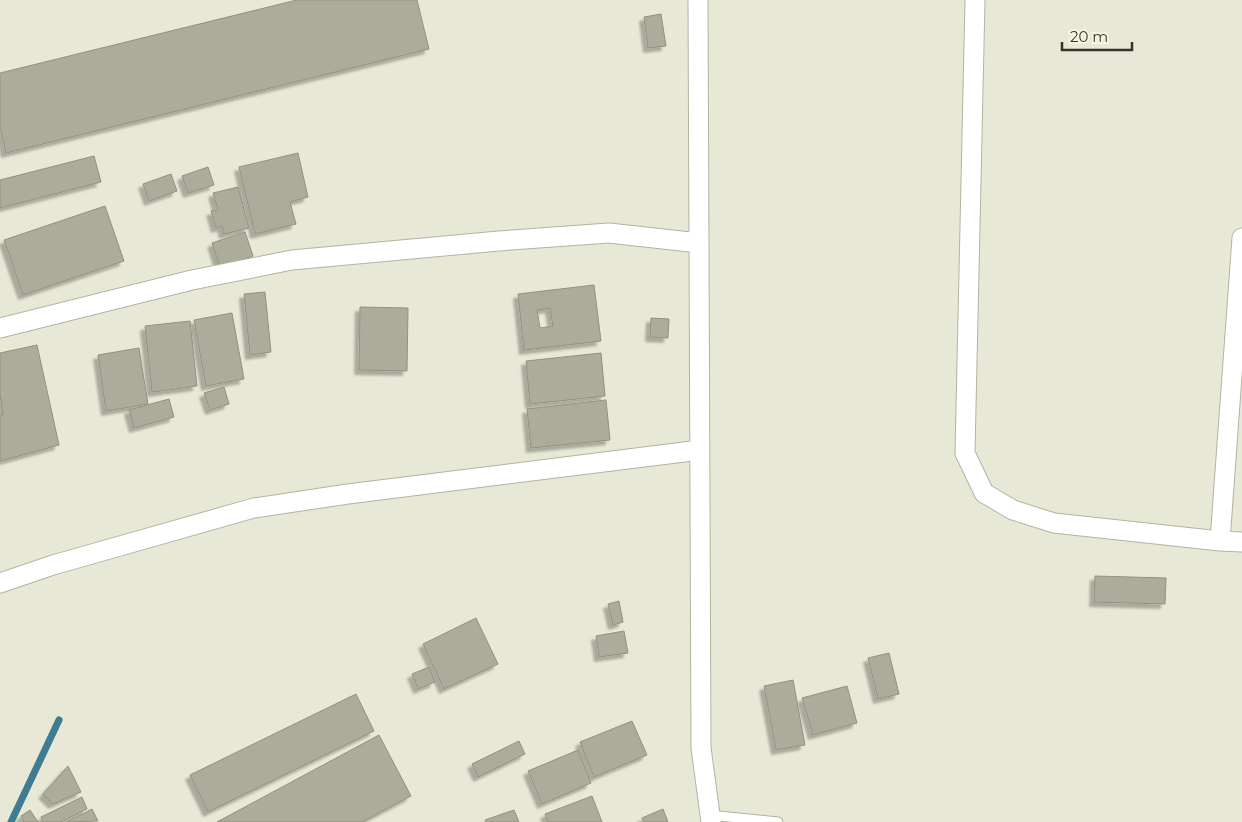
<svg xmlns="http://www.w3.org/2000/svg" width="1242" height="822" font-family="Montserrat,sans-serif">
<defs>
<filter id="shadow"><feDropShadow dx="-4.5" dy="4.5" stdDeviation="1" flood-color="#0004"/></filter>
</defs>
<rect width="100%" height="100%" fill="#e7e8d5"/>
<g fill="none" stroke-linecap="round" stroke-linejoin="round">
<path stroke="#3e7c92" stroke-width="7" d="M 11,822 L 59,720"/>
</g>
<path fill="#acac9a" stroke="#919181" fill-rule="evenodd" filter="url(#shadow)" d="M 297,0 L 417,0 L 429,49 L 6,153 L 0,126 L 0,73 Z
M 661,14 L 666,46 L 648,48 L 644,17 Z
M 298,153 L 308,197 L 290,202 L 296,224 L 255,234 L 239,167 Z
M 94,156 L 101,182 L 0,208 L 0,180 Z
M 208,167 L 214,185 L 188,193 L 182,176 Z
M 171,174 L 177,191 L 149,201 L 143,184 Z
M 238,187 L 249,228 L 224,234 L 222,226 L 216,228 L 211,211 L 218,210 L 213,193 Z
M 105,206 L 124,261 L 23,295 L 4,240 Z
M 245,232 L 253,256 L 220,267 L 212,243 Z
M 594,285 L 601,341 L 524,350 L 518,294 ZM 550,308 L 553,326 L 540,328 L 537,310 Z
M 265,292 L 271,352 L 250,355 L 244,294 Z
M 360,307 L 408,308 L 407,371 L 359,370 Z
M 232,313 L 244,379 L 206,386 L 194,320 Z
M 651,318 L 669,319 L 668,338 L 650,337 Z
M 190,321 L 197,386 L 152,392 L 145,326 Z
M 37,345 L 59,445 L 0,461 L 0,416 L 3,415 L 0,394 L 0,353 Z
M 139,348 L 148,404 L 106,411 L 98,355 Z
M 601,353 L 605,396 L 530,404 L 526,361 Z
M 224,387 L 229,404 L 210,410 L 204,393 Z
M 169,399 L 174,417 L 134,428 L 129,410 Z
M 606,400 L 610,440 L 531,448 L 527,409 Z
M 1095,576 L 1166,578 L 1165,604 L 1094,602 Z
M 619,601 L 623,622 L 613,625 L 608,604 Z
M 476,618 L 498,664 L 444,689 L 423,644 Z
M 624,631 L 628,653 L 599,657 L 596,636 Z
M 889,653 L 899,694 L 878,699 L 868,658 Z
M 429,667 L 435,682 L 418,689 L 412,674 Z
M 793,680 L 805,745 L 776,750 L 764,686 Z
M 847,686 L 857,723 L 813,735 L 802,698 Z
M 356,694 L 374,731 L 208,812 L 190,775 Z
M 632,721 L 647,755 L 594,777 L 580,742 Z
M 379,735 L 411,796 L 362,822 L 217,822 Z
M 519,741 L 525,754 L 478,777 L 472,764 Z
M 578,750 L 591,783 L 542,804 L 528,771 Z
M 68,766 L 81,792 L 53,804 L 43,794 Z
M 592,796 L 602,822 L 548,822 L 545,814 Z
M 82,797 L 87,809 L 61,822 L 43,822 L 41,817 Z
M 92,809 L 98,821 L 66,822 Z
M 663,809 L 668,822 L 644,822 L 642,818 Z
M 30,810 L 38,822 L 24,822 L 21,816 Z
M 514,810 L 519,822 L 486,822 L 485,820 Z"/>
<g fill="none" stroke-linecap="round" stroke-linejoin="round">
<defs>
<path id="service" d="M 709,815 L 778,822"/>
<path id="minor" d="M 698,0 L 701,748 L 711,822
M 975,0 L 965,453 L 984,493 L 1013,510 L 1054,523 L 1220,541 L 1242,542
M 0,328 L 192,280 L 292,260 L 499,241 L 609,233 L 699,243
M 1220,541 L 1242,238
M 0,583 L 53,565 L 254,508 L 348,494 L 700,450"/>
</defs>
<use href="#service" stroke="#b3b3a2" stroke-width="11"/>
<use href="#minor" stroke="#b3b3a2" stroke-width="21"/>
<use href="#service" stroke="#fff" stroke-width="9"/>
<use href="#minor" stroke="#fff" stroke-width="19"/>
</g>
<path d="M1062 42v8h70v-8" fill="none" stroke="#33332c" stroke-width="2.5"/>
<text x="1070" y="42" font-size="15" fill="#33332c" stroke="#f5f5e2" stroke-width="4" paint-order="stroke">20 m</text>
</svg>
